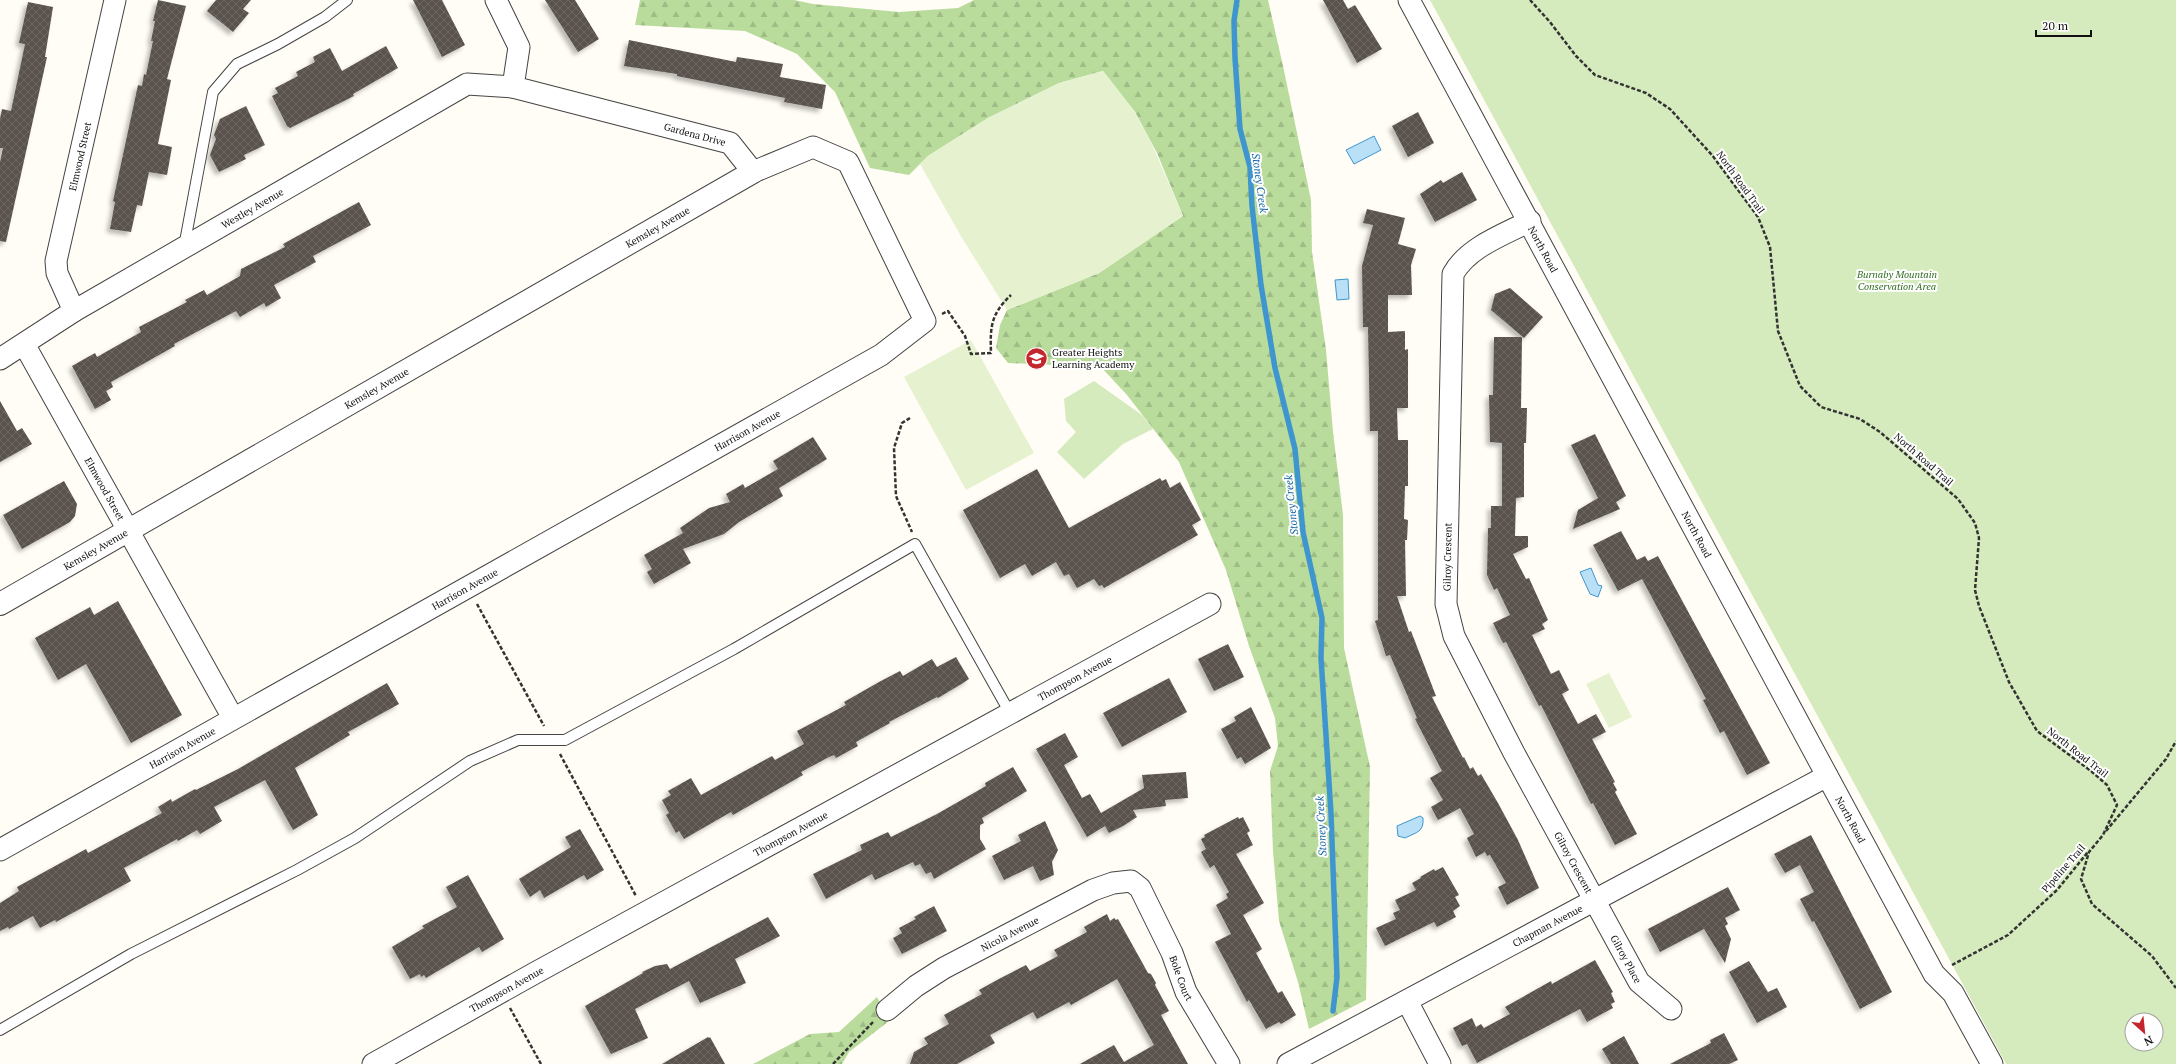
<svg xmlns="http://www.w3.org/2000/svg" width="2176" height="1064" font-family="'PT Serif',serif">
<defs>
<pattern id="forest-firs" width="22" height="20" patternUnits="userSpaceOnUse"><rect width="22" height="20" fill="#b9dc9c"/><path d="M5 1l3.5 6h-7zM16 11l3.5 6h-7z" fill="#9ebc85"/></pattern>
<pattern id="building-cross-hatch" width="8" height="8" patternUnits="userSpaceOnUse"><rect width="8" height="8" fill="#5a524d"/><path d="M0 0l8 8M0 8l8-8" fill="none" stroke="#6d6662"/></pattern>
<filter id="shadow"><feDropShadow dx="-3.5" dy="3.5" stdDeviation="2" flood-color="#0004"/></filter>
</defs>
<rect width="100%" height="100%" fill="#fffdf5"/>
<path fill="url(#forest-firs)" d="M 640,0 L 794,0 L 813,4 L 899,12 L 958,8 L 974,0 L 1268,0 L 1283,66 L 1311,200 L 1312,252 L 1326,350 L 1333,432 L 1343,515 L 1344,648 L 1370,767 L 1366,1000 L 1309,1029 L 1298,982 L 1279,921 L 1273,851 L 1270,771 L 1278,746 L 1275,718 L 1249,646 L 1226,570 L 1179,462 L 1127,395 L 1101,367 L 1008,363 L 996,348 L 1000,325 L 1007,310 L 1099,273 L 1183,216 L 1157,153 L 1135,112 L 1103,71 L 1059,83 L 988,118 L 928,156 L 909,175 L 870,168 L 835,92 L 797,54 L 745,31 L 635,25 Z
M 877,997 L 889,1021 L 849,1052 L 842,1064 L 753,1064 L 810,1034 L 839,1032 Z"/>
<path fill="#d5ebbd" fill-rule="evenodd" d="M 1430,0 L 2176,0 L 2176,1064 L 2006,1064 ZM 2132,1020 L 2156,1020 L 2156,1044 L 2132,1044 Z
M 1094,381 L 1142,415 L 1153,429 L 1123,444 L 1084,479 L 1057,452 L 1076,432 L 1066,421 L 1064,399 Z"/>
<path fill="#e6f2cf" d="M 1103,71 L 1132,108 L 1150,140 L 1183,216 L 1099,273 L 1007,310 L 962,238 L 920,164 L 928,156 L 988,118 L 1059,83 Z
M 971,340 L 1034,453 L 966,490 L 904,377 Z
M 1609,673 L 1632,717 L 1609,728 L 1586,684 Z"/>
<path fill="#b9e0f7" stroke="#3f96cf" d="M 1374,136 L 1381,150 L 1354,164 L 1346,150 Z
M 1348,279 L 1349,299 L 1337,300 L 1335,280 Z
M 1591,568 L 1598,585 L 1602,586 L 1598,597 L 1590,594 L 1580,572 Z
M 1420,816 L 1423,818 C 1424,832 1417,832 1405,838 L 1398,836 L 1397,826 Z"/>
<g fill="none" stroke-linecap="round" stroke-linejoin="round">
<path stroke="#3f96cf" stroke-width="5.5" d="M 1237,0 L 1234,21 L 1235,58 L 1240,129 L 1250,167 L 1252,206 L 1261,285 L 1275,368 L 1295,449 L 1303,532 L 1322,618 L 1321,658 L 1331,813 L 1337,977 L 1333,1011"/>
</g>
<path fill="url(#building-cross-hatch)" filter="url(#shadow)" d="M 158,0 L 186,6 L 167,79 L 171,80 L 158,144 L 172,147 L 167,175 L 149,172 L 142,206 L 137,205 L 131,232 L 110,229 L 115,202 L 113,201 L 138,85 L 142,86 L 144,74 L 146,75 L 153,41 L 151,41 L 155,21 L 153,21 Z
M 216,0 L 251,0 L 243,9 L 249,13 L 233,32 L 207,11 Z
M 413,0 L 442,0 L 465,45 L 442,57 Z
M 545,0 L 575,0 L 599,39 L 578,52 Z
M 1323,0 L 1343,0 L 1348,9 L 1355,5 L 1382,49 L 1357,63 Z
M 28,2 L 53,7 L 45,57 L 47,57 L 6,242 L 0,241 L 0,162 L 3,148 L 0,148 L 0,119 L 2,109 L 11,111 L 25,44 L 19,43 Z
M 629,40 L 736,62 L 737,57 L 783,64 L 780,77 L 826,85 L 822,109 L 784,102 L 785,98 L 677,76 L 677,74 L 624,66 Z
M 386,46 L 398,68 L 353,94 L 354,96 L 290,128 L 287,126 L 272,96 L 278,93 L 275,88 L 298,76 L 296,72 L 315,62 L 313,57 L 330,48 L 342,71 Z
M 246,106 L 265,145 L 244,155 L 246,159 L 219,172 L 210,155 L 216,139 L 214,135 L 220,119 Z
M 1418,112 L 1434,143 L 1408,157 L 1392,126 Z
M 1462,172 L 1477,200 L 1435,222 L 1420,194 L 1441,180 L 1443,183 Z
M 359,202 L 371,225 L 313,256 L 316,262 L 274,285 L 281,298 L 266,307 L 264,303 L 240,317 L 236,311 L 174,344 L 175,346 L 111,382 L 113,387 L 106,391 L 111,400 L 95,409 L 72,366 L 95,353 L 97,357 L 141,332 L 139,327 L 187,302 L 185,300 L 204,290 L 207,295 L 240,276 L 241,269 L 285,247 L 283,244 Z
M 1367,209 L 1405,218 L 1398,244 L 1416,249 L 1411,265 L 1412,295 L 1388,295 L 1388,332 L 1405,331 L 1405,350 L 1408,349 L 1408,408 L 1397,408 L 1398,440 L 1408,440 L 1408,486 L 1405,486 L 1404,519 L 1408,520 L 1407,540 L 1405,540 L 1406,596 L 1397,596 L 1409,632 L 1411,631 L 1436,696 L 1432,697 L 1463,758 L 1464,757 L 1470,769 L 1473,767 L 1478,776 L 1481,774 L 1498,803 L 1518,840 L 1539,888 L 1507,905 L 1498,887 L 1506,883 L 1490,855 L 1487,856 L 1485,852 L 1476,857 L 1467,838 L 1474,834 L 1460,808 L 1438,820 L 1431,807 L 1443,800 L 1430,778 L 1442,771 L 1415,719 L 1417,718 L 1390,655 L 1386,656 L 1375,621 L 1378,620 L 1378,431 L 1370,431 L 1368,327 L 1363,327 L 1362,266 L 1373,225 L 1363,223 Z
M 1510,288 L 1543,317 L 1524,338 L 1491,310 L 1495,294 Z
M 1494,337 L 1522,337 L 1521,408 L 1527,408 L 1526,443 L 1524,443 L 1524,497 L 1516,498 L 1515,536 L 1528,536 L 1528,547 L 1513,554 L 1526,579 L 1529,578 L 1548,620 L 1542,624 L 1545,629 L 1532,635 L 1551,674 L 1559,670 L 1569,690 L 1562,694 L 1578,724 L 1596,714 L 1606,732 L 1592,739 L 1615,782 L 1613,783 L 1617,790 L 1615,792 L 1637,834 L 1615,845 L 1593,803 L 1591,804 L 1541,705 L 1539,706 L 1506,642 L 1503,643 L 1493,623 L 1510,615 L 1497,588 L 1494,590 L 1487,575 L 1488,528 L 1491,528 L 1491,506 L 1502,506 L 1502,443 L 1490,442 L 1489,395 L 1493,395 Z
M 0,401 L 17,431 L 22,428 L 32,444 L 0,462 Z
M 1595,434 L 1626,496 L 1616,502 L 1620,509 L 1573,529 L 1578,510 L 1598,498 L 1571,445 Z
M 813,437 L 827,459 L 779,488 L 783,496 L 739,522 L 724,534 L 683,549 L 691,563 L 654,584 L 647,572 L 652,569 L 644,555 L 683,533 L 680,528 L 709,508 L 730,502 L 726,494 L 743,484 L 745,488 L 778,469 L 773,461 Z
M 1037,469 L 1069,528 L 1160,478 L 1162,481 L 1166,479 L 1170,488 L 1180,482 L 1201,520 L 1192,525 L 1198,535 L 1104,588 L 1102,585 L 1099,586 L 1094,579 L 1077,588 L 1069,574 L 1064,576 L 1056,562 L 1032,576 L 1025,564 L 1000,578 L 963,510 Z
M 64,481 L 77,504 L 75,516 L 70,522 L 22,549 L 3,515 Z
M 1621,531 L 1637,560 L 1645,556 L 1648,561 L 1658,556 L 1770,763 L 1747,775 L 1724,731 L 1720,733 L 1703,700 L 1706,699 L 1642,579 L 1618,591 L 1593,545 Z
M 118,601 L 182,715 L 131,743 L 86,664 L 58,680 L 35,638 L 90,607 L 94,615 Z
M 1228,644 L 1244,677 L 1214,691 L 1198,659 Z
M 956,657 L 969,679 L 963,683 L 938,698 L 937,697 L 889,722 L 890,723 L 856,742 L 858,746 L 836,758 L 834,755 L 829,757 L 801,772 L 803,775 L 733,815 L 731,812 L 684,839 L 679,831 L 676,833 L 666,815 L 669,813 L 662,800 L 671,795 L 668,791 L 691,778 L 701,795 L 772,756 L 775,760 L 804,744 L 797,731 L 846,705 L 844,702 L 879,682 L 900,671 L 903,676 L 932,659 L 937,667 Z
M 1169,678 L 1187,712 L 1122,747 L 1103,713 Z
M 387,683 L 399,704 L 348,732 L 350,735 L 295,768 L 318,815 L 293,830 L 265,780 L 214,807 L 222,821 L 200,834 L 197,830 L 178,841 L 177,839 L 124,868 L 131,881 L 56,922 L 55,920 L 40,928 L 33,916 L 9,929 L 8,927 L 0,931 L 0,903 L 19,891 L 17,887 L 86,849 L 88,853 L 162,813 L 158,807 L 171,799 L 172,802 L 195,789 L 196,790 L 238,769 Z
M 1251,707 L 1271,748 L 1245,764 L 1241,757 L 1237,759 L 1221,729 L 1236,721 L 1234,717 Z
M 1065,733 L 1078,757 L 1064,765 L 1082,798 L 1090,794 L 1101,813 L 1144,788 L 1142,775 L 1186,772 L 1188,798 L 1165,800 L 1166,806 L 1133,810 L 1137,817 L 1123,826 L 1109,833 L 1105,826 L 1087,837 L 1036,749 Z
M 1013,767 L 1027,791 L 982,818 L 984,823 L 980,825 L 980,839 L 986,849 L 934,879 L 931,872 L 926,874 L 920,864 L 915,866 L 913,862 L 875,880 L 872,874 L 826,899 L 813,874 L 862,850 L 860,845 L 888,832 L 891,837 L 937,814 L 986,786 L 985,783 Z
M 1238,817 L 1239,819 L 1243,817 L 1250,831 L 1247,833 L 1253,845 L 1236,854 L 1264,903 L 1243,915 L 1262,949 L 1256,953 L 1278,993 L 1282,991 L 1296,1015 L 1281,1024 L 1279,1022 L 1266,1029 L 1249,1000 L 1247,1002 L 1215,942 L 1231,934 L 1216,905 L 1228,898 L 1226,894 L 1229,892 L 1214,865 L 1210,868 L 1201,852 L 1206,849 L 1201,839 L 1205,837 L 1204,835 Z
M 1045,821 L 1058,850 L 1052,862 L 1054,875 L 1040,881 L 1033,866 L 1004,880 L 992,856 L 1021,841 L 1018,835 Z
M 580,829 L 604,870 L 587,880 L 584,875 L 544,898 L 540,890 L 530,897 L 519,879 L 571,847 L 565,837 Z
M 1811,835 L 1892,992 L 1860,1009 L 1814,921 L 1812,922 L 1800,899 L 1814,892 L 1800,865 L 1785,873 L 1774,854 Z
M 1443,867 L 1459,895 L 1455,897 L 1460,906 L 1453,911 L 1456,917 L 1437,927 L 1434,922 L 1385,946 L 1376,928 L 1396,919 L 1393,913 L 1400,910 L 1395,900 L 1416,890 L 1412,883 L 1421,878 L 1420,877 L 1434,869 L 1435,871 Z
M 468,875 L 504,939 L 482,952 L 479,947 L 426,978 L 424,975 L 421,977 L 420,974 L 410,979 L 392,947 L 424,928 L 422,926 L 457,907 L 446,887 Z
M 1728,887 L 1740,910 L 1725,918 L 1728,924 L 1725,926 L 1731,939 L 1725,963 L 1704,929 L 1660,952 L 1648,929 Z
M 934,906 L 947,931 L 902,954 L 893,938 L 902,933 L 899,928 L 916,919 L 914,917 Z
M 1107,914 L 1110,921 L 1114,918 L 1116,920 L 1118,919 L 1148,973 L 1151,974 L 1156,983 L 1155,985 L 1169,1011 L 1161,1015 L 1188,1064 L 1080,1064 L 1114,1045 L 1124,1062 L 1154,1045 L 1117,979 L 1071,1005 L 1069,1002 L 1037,1019 L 1033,1012 L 990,1035 L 995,1043 L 957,1064 L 910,1064 L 914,1052 L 928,1044 L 924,1038 L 949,1024 L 944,1015 L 982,994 L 979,990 L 997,980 L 1026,965 L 1030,971 L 1058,956 L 1054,950 L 1087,932 L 1084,927 Z
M 768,917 L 780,936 L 735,959 L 746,983 L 700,1003 L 689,981 L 635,1009 L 648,1038 L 611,1054 L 585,1006 L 643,973 L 642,972 L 655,966 L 667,964 L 670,969 Z
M 1595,960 L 1613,992 L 1611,993 L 1615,1002 L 1611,1004 L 1613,1008 L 1587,1022 L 1580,1009 L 1477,1063 L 1467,1044 L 1462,1046 L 1453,1028 L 1472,1018 L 1476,1027 L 1481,1024 L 1484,1028 L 1510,1014 L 1505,1007 L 1551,981 L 1552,984 Z
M 1749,961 L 1768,992 L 1777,988 L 1787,1007 L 1757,1023 L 1729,972 Z
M 1724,1033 L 1738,1060 L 1729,1064 L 1670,1064 L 1711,1043 L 1710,1040 Z
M 1624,1036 L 1639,1064 L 1611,1064 L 1602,1049 Z
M 708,1037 L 709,1038 L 710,1037 L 725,1064 L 662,1064 Z"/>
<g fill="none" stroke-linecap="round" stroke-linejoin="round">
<defs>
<path id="service" d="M 184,247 L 213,92 L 237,64 L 278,44 L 325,17 L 347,0
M 0,1030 L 131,954 L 297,870 L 355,838 L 470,761 L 518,740 L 565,740 L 734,649 L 915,544 L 1010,713"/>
<g id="minor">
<path id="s1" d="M 1409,0 L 1934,974 L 1953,993 L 1992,1064"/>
<path id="s2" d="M 1530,221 C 1503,235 1468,247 1453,274 L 1446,604 L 1454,636 L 1514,753 L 1639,982 L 1671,1009"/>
<path id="s3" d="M 74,311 L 57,273 L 56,261 L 115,0"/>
<path id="s4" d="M 24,344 L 233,718"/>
<path id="s5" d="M 0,359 L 74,311 L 467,84 L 513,87"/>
<path id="s6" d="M 0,850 L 881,355 L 925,321 L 848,162 L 813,147 L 753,172 L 730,143 L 513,87 L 519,47 L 496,0"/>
<path d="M 1407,1001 L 1440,1064"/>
<path id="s7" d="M 887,1010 L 916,986 L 944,968 L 1093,890 L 1113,883 L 1131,881 L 1140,888 L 1172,953 L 1186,992 L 1229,1064"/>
<path id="s8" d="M 373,1064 L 535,973 L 1210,604"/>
<path id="s9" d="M 1288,1064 L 1827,776"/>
</g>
<g id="tertiary">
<path id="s10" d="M 0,604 L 753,172"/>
</g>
</defs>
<use href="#service" stroke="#444" stroke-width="12"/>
<use href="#minor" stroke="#444" stroke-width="23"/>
<use href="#tertiary" stroke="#444" stroke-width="24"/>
<path stroke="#333" stroke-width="2.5" stroke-dasharray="4 2" stroke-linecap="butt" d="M 1530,0 L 1550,22 L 1576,56 L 1595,75 L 1646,93 L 1670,109 L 1712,155 L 1758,217 L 1770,247 L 1778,331 L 1800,386 L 1821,407 L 1860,419 L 1880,432 L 1958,499 L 1975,523 L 1979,538 L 1975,590 L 1979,606 L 2009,682 L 2037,731 L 2091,771 L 2107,785 L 2117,805 L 2103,835 L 2089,852 L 2081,879 L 2092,904 L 2152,956 L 2176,988
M 942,314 L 948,311 L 965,336 L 971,354 L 991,353 C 990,326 991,314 1011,295
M 910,418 L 902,423 L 894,448 L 896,496 L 912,532
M 477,604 L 544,726
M 560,754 L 636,896
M 2106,831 L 2166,759 L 2176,741
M 1952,965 L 2008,935 L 2057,890 L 2088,852
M 510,1008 L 541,1064
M 833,1064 L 873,1022"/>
<use href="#service" stroke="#fff" stroke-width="10"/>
<use href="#minor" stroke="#fff" stroke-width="21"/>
<use href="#tertiary" stroke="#fff" stroke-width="22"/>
</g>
<defs>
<symbol id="school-disc" viewBox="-11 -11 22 22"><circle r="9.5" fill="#c4262e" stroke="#fff"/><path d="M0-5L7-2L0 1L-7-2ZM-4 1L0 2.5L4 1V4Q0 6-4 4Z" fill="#fff"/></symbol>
</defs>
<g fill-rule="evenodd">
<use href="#school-disc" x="1024" y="346" width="25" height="25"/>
</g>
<g text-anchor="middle" stroke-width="4" stroke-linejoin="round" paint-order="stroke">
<g font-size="10" fill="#111" stroke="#fff">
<text transform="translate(695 134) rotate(15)" y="4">Gardena Drive</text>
<text dy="4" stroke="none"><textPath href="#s3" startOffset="161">Elmwood Street</textPath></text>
<text transform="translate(1741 182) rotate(54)" y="4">North Road Trail</text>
<text dy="4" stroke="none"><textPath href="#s5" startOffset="294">Westley Avenue</textPath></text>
<text dy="4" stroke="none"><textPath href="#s10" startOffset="758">Kemsley Avenue</textPath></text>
<text dy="4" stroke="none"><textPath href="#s1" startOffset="283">North Road</textPath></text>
<text dy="4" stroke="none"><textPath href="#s10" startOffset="434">Kemsley Avenue</textPath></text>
<text dy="4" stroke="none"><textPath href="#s6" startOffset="857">Harrison Avenue</textPath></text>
<text transform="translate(1924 459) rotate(41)" y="4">North Road Trail</text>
<text dy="4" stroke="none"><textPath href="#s4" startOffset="166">Elmwood Street</textPath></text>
<text dy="4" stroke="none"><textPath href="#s1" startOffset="607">North Road</textPath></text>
<text dy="4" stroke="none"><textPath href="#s10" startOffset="110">Kemsley Avenue</textPath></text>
<text transform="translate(1447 557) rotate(-89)" y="4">Gilroy Crescent</text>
<text dy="4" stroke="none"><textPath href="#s6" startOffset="533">Harrison Avenue</textPath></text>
<text dy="4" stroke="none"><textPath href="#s8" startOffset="801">Thompson Avenue</textPath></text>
<text dy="4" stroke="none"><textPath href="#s6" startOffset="209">Harrison Avenue</textPath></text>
<text transform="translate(2078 752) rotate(38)" y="4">North Road Trail</text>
<text dy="4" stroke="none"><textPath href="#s1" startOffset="931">North Road</textPath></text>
<text dy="4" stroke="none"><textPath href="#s8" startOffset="477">Thompson Avenue</textPath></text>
<text dy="4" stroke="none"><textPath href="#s2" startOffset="714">Gilroy Crescent</textPath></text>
<text transform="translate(2063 868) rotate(-49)" y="4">Pipeline Trail</text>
<text dy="4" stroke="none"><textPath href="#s9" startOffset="294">Chapman Avenue</textPath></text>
<text dy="4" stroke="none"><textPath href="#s7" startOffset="145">Nicola Avenue</textPath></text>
<text dy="4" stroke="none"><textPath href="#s2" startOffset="824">Gilroy Place</textPath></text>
<text dy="4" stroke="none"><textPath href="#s7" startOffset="389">Bole Court</textPath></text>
<text dy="4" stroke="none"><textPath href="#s8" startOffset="153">Thompson Avenue</textPath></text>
</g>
<g font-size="10" font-style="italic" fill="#2f6b1f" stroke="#fff">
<text x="1897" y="278">Burnaby Mountain<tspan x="1897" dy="12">Conservation Area</tspan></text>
</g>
<g font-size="10" fill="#111" stroke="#fff" text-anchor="start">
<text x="1052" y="356">Greater Heights<tspan x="1052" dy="12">Learning Academy</tspan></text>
</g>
<g font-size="11" font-style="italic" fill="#1768a6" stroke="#fff">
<text transform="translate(1260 183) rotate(82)" y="4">Stoney Creek</text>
<text transform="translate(1291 505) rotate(-96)" y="4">Stoney Creek</text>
<text transform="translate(1321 826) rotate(-93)" y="4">Stoney Creek</text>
</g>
</g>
<g transform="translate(2144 1032) rotate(153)"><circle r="19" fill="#ffffff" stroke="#a0a0a0"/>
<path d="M0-3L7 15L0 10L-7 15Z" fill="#c4262e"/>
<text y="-6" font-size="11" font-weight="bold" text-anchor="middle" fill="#111111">N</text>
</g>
<path d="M2036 30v6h55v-6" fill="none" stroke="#111111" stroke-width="2"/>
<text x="2042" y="30" font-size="12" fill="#111111" stroke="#ffffff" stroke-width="3" paint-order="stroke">20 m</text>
</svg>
